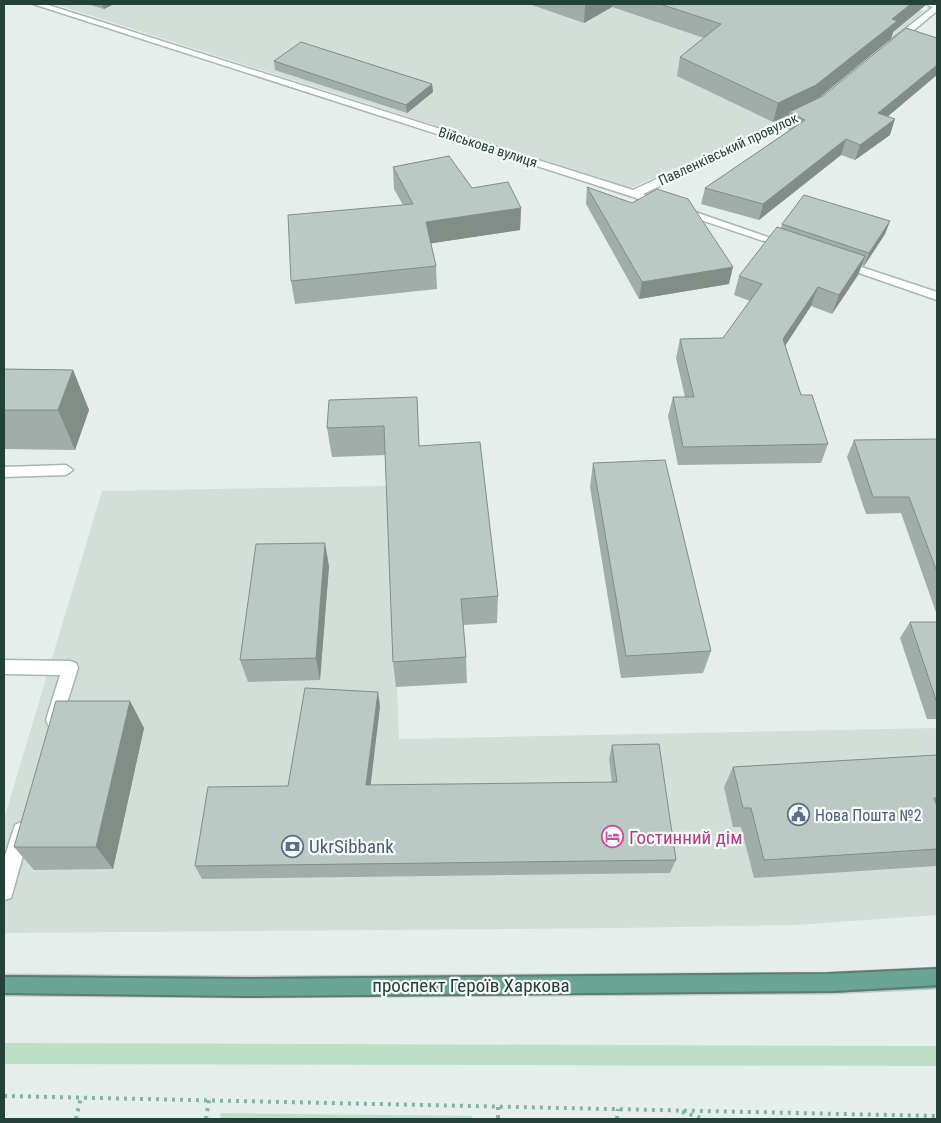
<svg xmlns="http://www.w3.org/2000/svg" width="941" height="1123" font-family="'Roboto Condensed',sans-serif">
<rect width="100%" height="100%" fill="#e5eeea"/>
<path fill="#d3ded9" d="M 55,4 L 901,4 L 924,11 L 808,108 L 631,188 Z
M 389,486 L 399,739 L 937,728 L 937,915 L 795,925 L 619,928 L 4,933 L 4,819 L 102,491 Z"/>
<path fill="#bedfc7" d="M 4,1043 L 935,1046 L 937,1046 L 937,1066 L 4,1064 Z
M 221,1113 L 472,1116 L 472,1119 L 220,1119 Z"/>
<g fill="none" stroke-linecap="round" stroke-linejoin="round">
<defs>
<path id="lane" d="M 66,465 L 73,470 L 66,475 L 4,477 L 4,467 Z
M 4,660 L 70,661 L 76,663 L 78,668 L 60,725 L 54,727 L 48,725 L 46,720 L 60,675 L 4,674 Z
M 21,822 L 27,825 L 30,831 L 13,891 L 11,898 L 4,900 L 4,859 L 15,825 Z"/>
<path id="street" d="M 33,4 L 45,4 L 633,190 L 803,111 L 809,111 L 809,115 L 643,194 L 791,245 L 789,247 L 781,247 L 630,196 Z
M 937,4 L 937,11 L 897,44 L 891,44 L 891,40 Z
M 840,260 L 937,292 L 937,300 L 836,265 L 836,261 Z"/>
<path id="secondary" d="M 928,4 L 937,4 L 937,8 L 929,6 Z"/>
<path id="primary" d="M 937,968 L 937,988 L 830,993 L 244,997 L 4,995 L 4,975 L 244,977 L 830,973 Z"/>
</defs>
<use href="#lane" stroke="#a7b7b1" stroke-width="3"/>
<use href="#street" stroke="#a7b7b1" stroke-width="3"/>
<use href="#secondary" stroke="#a3bab2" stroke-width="3"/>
<use href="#primary" stroke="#c2cac8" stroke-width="3"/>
<path stroke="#86b2a4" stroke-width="4" stroke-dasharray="3 5" stroke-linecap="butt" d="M 4,1096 L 937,1116
M 498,1107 L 498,1119
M 682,1112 L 705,1119
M 76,1119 L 81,1097
M 206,1119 L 209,1100
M 617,1119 L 618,1109"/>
<use href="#lane" fill="#fff" fill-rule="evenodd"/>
<use href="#street" fill="#fff" fill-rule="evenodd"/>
<use href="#secondary" fill="#fff" fill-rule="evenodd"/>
<use href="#primary" fill="#6aa495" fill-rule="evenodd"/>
<path stroke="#5f7c74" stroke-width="2" d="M 4,976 L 246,978 L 828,973 L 937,968
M 4,994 L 243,997 L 833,992 L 937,986"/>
</g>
<path fill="#a0ada8" d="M 87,4 L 114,4 L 104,9 Z
M 529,4 L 927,4 L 893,32 L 891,39 L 818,99 L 888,117 L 890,135 L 855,160 L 841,155 L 759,220 L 701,204 L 705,188 L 790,130 L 785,128 L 789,115 L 773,122 L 677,76 L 680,57 L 704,38 L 612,7 L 584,23 Z
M 274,61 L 432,84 L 433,92 L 407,113 L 275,70 Z
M 393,167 L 472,188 L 521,208 L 520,230 L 431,243 L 436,266 L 437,289 L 295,304 L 291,281 L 403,205 L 394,189 Z
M 587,187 L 729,284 L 639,299 L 586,204 Z
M 890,221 L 885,234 L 864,266 L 862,265 L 858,275 L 832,314 L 811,306 L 785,346 L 801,395 L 828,444 L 821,463 L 678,465 L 668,416 L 673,397 L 685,397 L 676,358 L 680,339 L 723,338 L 750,301 L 734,295 L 739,276 L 781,228 L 782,224 Z
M 4,369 L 73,370 L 89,410 L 75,450 L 4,449 Z
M 417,397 L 419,446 L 498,596 L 497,623 L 463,625 L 466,657 L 467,683 L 396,687 L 393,662 L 386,455 L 332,457 L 327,428 Z
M 937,439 L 937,615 L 901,513 L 866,514 L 847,457 L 854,440 Z
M 593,463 L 711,651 L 703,673 L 621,678 L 590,487 Z
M 329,566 L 320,680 L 248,682 L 240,660 Z
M 910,622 L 937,622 L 937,719 L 927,719 L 900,638 Z
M 130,701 L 144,728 L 113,869 L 34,870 L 14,847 Z
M 380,706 L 370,785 L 612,783 L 609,759 L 612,745 L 676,860 L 670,873 L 202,879 L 195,866 Z
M 937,755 L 937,865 L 936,866 L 754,878 L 741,827 L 733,827 L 724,787 L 733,767 Z"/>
<path fill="#828d88" d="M 102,4 L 114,4 L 104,9 Z
M 587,4 L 612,4 L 612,7 L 584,23 L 585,5 Z
M 911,4 L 927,4 L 893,32 L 891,39 L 811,104 L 789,112 L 789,115 L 773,122 L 778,103 Z
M 937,65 L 937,75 L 873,129 L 878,113 Z
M 432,84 L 433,92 L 407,113 L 406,105 Z
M 895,119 L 890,135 L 855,160 L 860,145 Z
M 846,139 L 841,155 L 759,220 L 763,204 Z
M 521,208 L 520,230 L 427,244 L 426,222 Z
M 890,221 L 885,234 L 864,266 L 869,253 Z
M 865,256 L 858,275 L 832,314 L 839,295 Z
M 733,267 L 729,284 L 639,299 L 642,282 Z
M 818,287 L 811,306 L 777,358 L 783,339 Z
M 73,370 L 89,410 L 75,450 L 58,410 Z
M 325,543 L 329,566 L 320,680 L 316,658 Z
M 378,692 L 380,706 L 369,799 L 366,785 Z
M 130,701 L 144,728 L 113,869 L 96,847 Z"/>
<path fill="#bac9c3" stroke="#828d88" d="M 660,4 L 911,4 L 892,19 L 897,21 L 816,85 L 778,103 L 680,57 L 721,24 Z
M 906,28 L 937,38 L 937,65 L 878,113 L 895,119 L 860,145 L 846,139 L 763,204 L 705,188 L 805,120 L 789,112 L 823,96 Z
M 301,42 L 432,84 L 406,105 L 274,61 Z
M 449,156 L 472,188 L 508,182 L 521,208 L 426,222 L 436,266 L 291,281 L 288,215 L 413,204 L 393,167 Z
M 587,187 L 632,203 L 657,189 L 688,199 L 733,267 L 642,282 Z
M 804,195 L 890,221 L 869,253 L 782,224 Z
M 777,227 L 865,256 L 839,295 L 818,287 L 783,339 L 801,395 L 812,395 L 828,444 L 683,447 L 673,397 L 694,397 L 680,339 L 723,338 L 762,284 L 739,276 Z
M 4,369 L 73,370 L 58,410 L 4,410 Z
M 417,397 L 419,446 L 480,442 L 498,596 L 461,599 L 466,657 L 393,662 L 384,426 L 327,428 L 329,400 Z
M 937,439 L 937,572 L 909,497 L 873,497 L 854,440 Z
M 665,460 L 711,651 L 626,656 L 593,463 Z
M 325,543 L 316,658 L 240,660 L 256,544 Z
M 910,622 L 937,622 L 937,703 Z
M 305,688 L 378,692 L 366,785 L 617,782 L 612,745 L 659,744 L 676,860 L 195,866 L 208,787 L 288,786 Z
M 56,701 L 130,701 L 96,847 L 14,847 Z
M 937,755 L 937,798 L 934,798 L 937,806 L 937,849 L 764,860 L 751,808 L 743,808 L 733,767 Z"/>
<defs>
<symbol id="civic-ring" viewBox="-11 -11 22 22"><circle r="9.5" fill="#f6faf8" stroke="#5c6f8a" stroke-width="1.5"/><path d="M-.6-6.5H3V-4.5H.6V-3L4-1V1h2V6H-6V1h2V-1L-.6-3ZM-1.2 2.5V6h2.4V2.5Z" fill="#5c6f8a"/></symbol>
<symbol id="hotel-ring" viewBox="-11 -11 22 22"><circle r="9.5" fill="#f6faf8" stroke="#d1479c" stroke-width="1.5"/><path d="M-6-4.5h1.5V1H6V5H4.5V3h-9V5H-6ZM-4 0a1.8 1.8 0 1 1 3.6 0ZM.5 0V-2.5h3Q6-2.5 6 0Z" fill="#d1479c"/></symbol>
<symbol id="bank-ring" viewBox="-11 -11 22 22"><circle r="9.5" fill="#f6faf8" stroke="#5c6f8a" stroke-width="1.5"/><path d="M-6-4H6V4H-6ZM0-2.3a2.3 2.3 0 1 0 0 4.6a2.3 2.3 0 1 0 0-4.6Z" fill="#5c6f8a"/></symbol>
</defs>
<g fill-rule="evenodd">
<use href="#civic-ring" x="786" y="802" width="25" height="25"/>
<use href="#hotel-ring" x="600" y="824" width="25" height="25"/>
<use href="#bank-ring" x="280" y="834" width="25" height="25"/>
</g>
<g text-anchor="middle" stroke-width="4.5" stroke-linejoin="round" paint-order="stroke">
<g font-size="14" fill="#244139" stroke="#f6faf8">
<text transform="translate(488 147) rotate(18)" y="5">Військова вулиця</text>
<text transform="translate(728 149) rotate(-25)" y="5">Павленківський провулок</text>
</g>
<g font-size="16" fill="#4e5e75" stroke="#f6faf8" text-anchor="start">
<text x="815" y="821">Нова Пошта №2</text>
</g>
<g font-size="19" fill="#b23c85" stroke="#f6faf8" text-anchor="start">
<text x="629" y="844">Гостинний дім</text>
</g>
<g font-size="19" fill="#4e5e75" stroke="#f6faf8" text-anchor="start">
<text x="309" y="853">UkrSibbank</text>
</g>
<g font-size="19" fill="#244139" stroke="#f6faf8">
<text x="471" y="992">проспект Героїв Харкова</text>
</g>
</g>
<rect width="941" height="1123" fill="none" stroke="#244139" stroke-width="10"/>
</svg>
